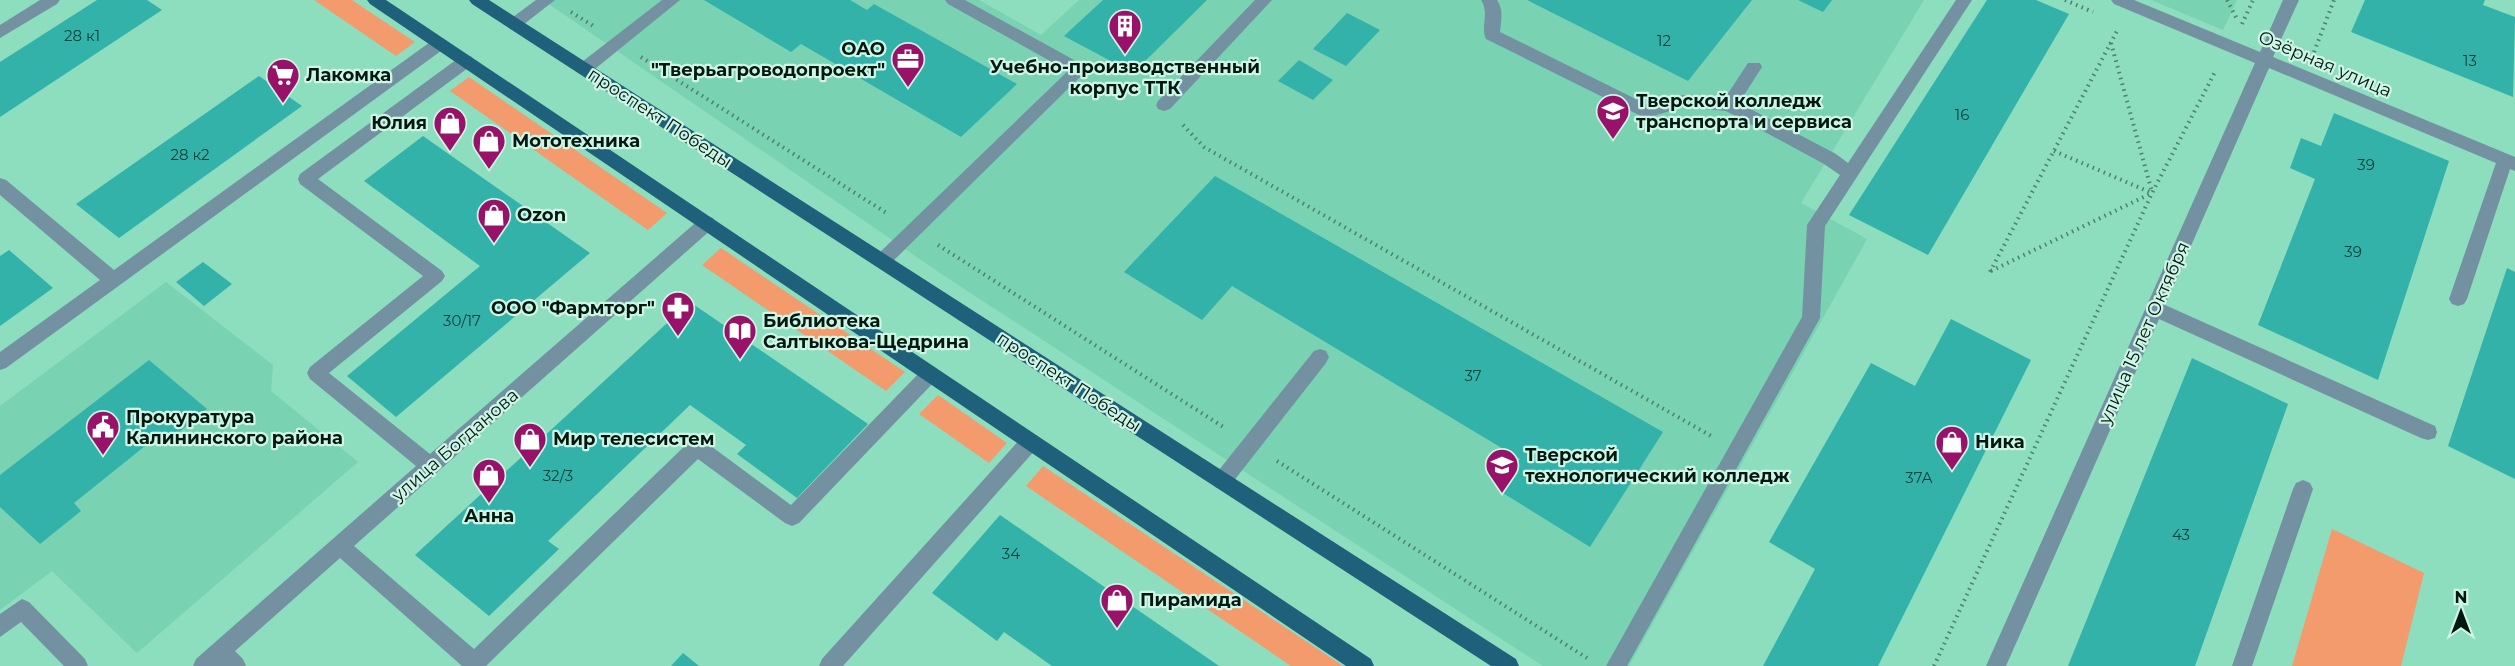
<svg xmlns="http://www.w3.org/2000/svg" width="2515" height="666" font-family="Montserrat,sans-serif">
<rect width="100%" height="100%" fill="#8dddbf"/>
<path fill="#79d2b2" d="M 543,0 L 979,0 L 1041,35 L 1079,0 L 1924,0 L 1801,203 L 1867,239 L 1629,666 L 1543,666 L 946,277 Z
M 2151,0 L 2237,0 L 2223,30 Z
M 166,282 L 273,365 L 271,391 L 358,462 L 137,653 L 52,571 L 0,610 L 0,406 Z"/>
<path fill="#f39b6d" d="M 314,0 L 352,0 L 415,42 L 396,56 Z
M 469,77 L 667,213 L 648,230 L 450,91 Z
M 721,248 L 905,372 L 886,391 L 702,265 Z
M 938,395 L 1007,443 L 989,463 L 919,414 Z
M 1043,466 L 1343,666 L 1291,666 L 1026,486 Z
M 2332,529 L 2424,573 L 2401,666 L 2292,666 Z"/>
<path fill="#33b2aa" d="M 97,0 L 147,0 L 162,10 L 0,117 L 0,62 Z
M 704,0 L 850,0 L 867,10 L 874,4 L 1017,84 L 961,137 L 801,44 L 791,52 Z
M 1103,0 L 1207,0 L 1133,73 L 1064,36 Z
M 1527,0 L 1752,0 L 1688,81 Z
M 1798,0 L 1832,0 L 1823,12 Z
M 1987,0 L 2036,0 L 2069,14 L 1928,255 L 1849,215 Z
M 2365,0 L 2485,0 L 2483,5 L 2515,17 L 2513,97 L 2351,32 Z
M 1347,13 L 1380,30 L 1346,66 L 1313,49 Z
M 1299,60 L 1333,80 L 1313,100 L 1278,81 Z
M 259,76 L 302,106 L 119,238 L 76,204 Z
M 2334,113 L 2449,161 L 2378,380 L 2258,325 L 2315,179 L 2290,168 L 2301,138 L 2321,146 Z
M 423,136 L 590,253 L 396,417 L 347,376 L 480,266 L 364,181 Z
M 1215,176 L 1663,432 L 1590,547 L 1498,490 L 1520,459 L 1232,286 L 1202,320 L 1124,272 Z
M 9,250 L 53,288 L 0,326 L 0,256 Z
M 203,262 L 232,284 L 204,306 L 176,282 Z
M 2507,268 L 2515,272 L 2515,479 L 2448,446 Z
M 690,302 L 868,424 L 797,498 L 737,454 L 746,445 L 690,405 L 548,541 L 559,549 L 489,616 L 415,555 Z
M 1951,319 L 2031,360 L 1878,666 L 1763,666 L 1815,569 L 1769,542 L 1871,363 L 1915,386 Z
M 2192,358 L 2288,404 L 2195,666 L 2068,666 Z
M 149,360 L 207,409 L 168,441 L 160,434 L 74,503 L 81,511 L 40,544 L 0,507 L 0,475 Z
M 1000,515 L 1219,666 L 1052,666 L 1004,632 L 997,641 L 932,593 Z
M 683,653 L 699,666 L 671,666 Z"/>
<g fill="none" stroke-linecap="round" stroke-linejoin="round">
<path stroke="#4c816d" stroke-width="4" stroke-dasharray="1.5 4.5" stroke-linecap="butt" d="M 2065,0 L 2093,12
M 2227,0 L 2237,19
M 571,12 L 595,27
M 2242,24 L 2253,0
M 2111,43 L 2152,192
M 2314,52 L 2334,0
M 641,57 L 888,214
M 1183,125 L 1204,147 L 1713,437
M 2054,151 L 2152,193
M 938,245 L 1225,428
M 1991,271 L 2152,193
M 1990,272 L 2118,29
M 1277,461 L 1587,658
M 1934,666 L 2152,193 L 2216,70"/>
<path fill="#7391a0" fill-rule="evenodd" d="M 40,0 L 60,0 L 57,4 L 0,38 L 0,25 Z
M 536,0 L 555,0 L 519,28 L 509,28 L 506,24 L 509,20 Z
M 662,0 L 680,0 L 590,73 L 578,73 L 576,69 L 578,65 Z
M 945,0 L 965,0 L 1085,66 L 1087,70 L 888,266 L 882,268 L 876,266 L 873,261 L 876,256 L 1068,71 L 948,4 Z
M 1255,0 L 1272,0 L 1170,109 L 1164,111 L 1158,109 L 1156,105 L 1158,101 Z
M 1481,0 L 1497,0 C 1504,10 1501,21 1500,32 L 1648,105 L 1683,95 L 1725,98 L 1748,63 L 1760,63 L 1762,67 L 1739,103 L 1836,154 L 1848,163 L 1956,0 L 1972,0 L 1825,226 L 1820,318 L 1627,666 L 1606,666 L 1802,317 L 1807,225 L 1840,175 L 1824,164 L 1726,111 L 1683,107 L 1647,118 L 1641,116 L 1486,39 C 1480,26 1490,14 1481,0 Z
M 2111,0 L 2134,0 L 2260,52 L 2283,0 L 2299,0 L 2273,57 L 2515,157 L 2515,171 L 2510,169 L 2467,299 L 2464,304 L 2458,306 L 2452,304 L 2449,299 L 2496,163 L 2269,68 L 2165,305 L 2435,426 L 2437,432 L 2435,438 L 2428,440 L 2421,438 L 2159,319 L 2006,666 L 1986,666 L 2255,63 L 2114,4 Z
M 439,38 L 445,40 L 447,44 L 445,48 L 6,368 L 0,370 L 0,352 L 100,280 L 0,195 L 0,178 L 6,180 L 114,270 L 433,40 Z
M 466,55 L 472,57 L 474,61 L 472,65 L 318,179 L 442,271 L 445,276 L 442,281 L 329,373 L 430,454 L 701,218 L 707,216 L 713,218 L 716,223 L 713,228 L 354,546 L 474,649 L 690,441 L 697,439 L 704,441 L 791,505 L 924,368 L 930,366 L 936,368 L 939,374 L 936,380 L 799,523 L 792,526 L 785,523 L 698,459 L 486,666 L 462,666 L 340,558 L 235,651 L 243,659 L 246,666 L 193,666 L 196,659 L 416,466 L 310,379 L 307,373 L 310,367 L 423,276 L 300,184 L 298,179 L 300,174 L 460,57 Z
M 1320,349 L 1326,351 L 1329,357 L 1326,363 L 1229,487 L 1222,490 L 1215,487 L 1212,481 L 1215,475 L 1314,351 Z
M 1030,434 L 1037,436 L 1039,442 L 1037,448 L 843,666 L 819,666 L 822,659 L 1023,436 Z
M 2303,480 L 2310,483 L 2313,489 L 2252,666 L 2232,666 L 2293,489 L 2296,483 Z
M 22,599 L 29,602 L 85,659 L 88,666 L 64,666 L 21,622 L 0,637 L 0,614 Z"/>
<path fill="#1f617b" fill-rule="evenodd" d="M 367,0 L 386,0 L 1371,659 L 1374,666 L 1346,666 L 370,4 Z
M 469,0 L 489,0 L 1516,659 L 1519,666 L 1491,666 L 472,4 Z"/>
</g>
<defs>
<symbol id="building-pin" viewBox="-11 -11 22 30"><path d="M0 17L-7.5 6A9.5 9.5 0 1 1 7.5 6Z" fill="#971268" stroke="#cef5e5"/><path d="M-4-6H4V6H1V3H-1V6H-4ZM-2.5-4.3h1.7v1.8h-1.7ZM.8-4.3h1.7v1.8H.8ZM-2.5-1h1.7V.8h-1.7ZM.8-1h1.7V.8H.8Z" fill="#fff"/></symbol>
<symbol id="office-pin" viewBox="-11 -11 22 30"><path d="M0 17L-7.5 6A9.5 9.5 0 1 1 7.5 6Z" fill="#971268" stroke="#cef5e5"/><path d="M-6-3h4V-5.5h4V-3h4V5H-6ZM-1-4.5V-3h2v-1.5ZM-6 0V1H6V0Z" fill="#fff"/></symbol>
<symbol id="supermarket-pin" viewBox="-11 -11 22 30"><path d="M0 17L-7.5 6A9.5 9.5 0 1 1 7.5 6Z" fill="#971268" stroke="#cef5e5"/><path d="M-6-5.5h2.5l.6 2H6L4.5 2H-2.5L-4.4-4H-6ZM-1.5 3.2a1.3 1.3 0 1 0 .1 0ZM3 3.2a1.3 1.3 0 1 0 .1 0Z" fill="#fff"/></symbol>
<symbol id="university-pin" viewBox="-11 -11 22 30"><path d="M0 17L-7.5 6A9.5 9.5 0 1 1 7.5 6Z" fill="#971268" stroke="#cef5e5"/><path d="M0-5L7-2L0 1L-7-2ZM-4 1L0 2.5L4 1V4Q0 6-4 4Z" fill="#fff"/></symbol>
<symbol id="shop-pin" viewBox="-11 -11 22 30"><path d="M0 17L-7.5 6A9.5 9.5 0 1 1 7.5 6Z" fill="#971268" stroke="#cef5e5"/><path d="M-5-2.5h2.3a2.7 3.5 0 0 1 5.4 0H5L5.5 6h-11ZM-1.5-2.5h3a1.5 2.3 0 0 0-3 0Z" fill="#fff"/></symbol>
<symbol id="pharmacy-pin" viewBox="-11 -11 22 30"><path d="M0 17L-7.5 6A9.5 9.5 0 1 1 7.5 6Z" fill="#971268" stroke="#cef5e5"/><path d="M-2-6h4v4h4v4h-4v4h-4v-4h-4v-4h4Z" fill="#fff"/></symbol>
<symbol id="library-pin" viewBox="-11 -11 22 30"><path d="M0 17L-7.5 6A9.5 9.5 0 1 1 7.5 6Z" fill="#971268" stroke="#cef5e5"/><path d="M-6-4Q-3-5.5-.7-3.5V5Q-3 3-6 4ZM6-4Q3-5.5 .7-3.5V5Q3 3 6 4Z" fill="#fff"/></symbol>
<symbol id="civic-pin" viewBox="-11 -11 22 30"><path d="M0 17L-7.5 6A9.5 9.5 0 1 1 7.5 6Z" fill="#971268" stroke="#cef5e5"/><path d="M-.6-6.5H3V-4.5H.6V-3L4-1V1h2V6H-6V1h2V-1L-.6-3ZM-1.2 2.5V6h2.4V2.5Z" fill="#fff"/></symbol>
</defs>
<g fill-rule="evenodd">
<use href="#building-pin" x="1106" y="7" width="38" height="52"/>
<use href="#office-pin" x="889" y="40" width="38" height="52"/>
<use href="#supermarket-pin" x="264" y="56" width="38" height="52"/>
<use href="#university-pin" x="1594" y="92" width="38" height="52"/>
<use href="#shop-pin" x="431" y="104" width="38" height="52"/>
<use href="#shop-pin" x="470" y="122" width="38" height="52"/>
<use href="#shop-pin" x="475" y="196" width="38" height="52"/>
<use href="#pharmacy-pin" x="659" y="289" width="38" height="52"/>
<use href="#library-pin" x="721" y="312" width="38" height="52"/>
<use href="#civic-pin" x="84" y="408" width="38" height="52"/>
<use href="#shop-pin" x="511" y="420" width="38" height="52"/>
<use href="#shop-pin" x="1933" y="423" width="38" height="52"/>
<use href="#university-pin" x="1483" y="446" width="38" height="52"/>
<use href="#shop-pin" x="470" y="456" width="38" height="52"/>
<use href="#shop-pin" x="1098" y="581" width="38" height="52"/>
</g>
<g text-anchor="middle" stroke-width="4.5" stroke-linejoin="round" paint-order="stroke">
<g font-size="15" fill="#0e3f36">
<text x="82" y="41">28 к1</text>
<text x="1664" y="46">12</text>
<text x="2470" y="66">13</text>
<text x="1962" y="120">16</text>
<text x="190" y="160">28 к2</text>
<text x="2366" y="170">39</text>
<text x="2353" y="257">39</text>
<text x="462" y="326">30/17</text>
<text x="1473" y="381">37</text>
<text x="558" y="481">32/3</text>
<text x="1919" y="483">37А</text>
<text x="2181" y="540">43</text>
<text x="1011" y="559">34</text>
</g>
<g font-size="18" font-weight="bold" fill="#011910" stroke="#cef5e5" text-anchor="start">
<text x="885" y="55" text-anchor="end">OAO<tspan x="885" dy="21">"Тверьагроводопроект"</tspan></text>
<text x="1125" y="73" text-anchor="middle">Учебно-производственный<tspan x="1125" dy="21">корпус ТТК</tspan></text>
<text x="306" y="81">Лакомка</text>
<text x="1636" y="107">Тверской колледж<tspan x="1636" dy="21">транспорта и сервиса</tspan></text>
<text x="427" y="129" text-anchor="end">Юлия</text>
<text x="512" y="147">Мототехника</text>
<text x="517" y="221">Ozon</text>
<text x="655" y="314" text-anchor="end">ООО "Фармторг"</text>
<text x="763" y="327">Библиотека<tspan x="763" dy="21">Салтыкова-Щедрина</tspan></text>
<text x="126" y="423">Прокуратура<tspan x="126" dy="21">Калининского района</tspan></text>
<text x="553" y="445">Мир телесистем</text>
<text x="1975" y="448">Ника</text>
<text x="1525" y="461">Тверской<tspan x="1525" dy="21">технологический колледж</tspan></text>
<text x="489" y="522" text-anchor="middle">Анна</text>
<text x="1140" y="606">Пирамида</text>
</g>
<g font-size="18" fill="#011910" stroke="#cef5e5">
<text transform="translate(2325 64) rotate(23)" y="6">Озёрная улица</text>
<text transform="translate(660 118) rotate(33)" y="6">проспект Победы</text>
<text transform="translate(2144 333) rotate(-66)" y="6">улица 15 лет Октября</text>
<text transform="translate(1069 382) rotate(33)" y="6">проспект Победы</text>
<text transform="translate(455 445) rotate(-41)" y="6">улица Богданова</text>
</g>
</g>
<g transform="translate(2461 612)" stroke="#cef5e5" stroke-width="4.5" paint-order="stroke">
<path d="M0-4.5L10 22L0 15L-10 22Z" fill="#011910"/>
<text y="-9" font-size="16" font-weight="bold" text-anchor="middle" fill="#011910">N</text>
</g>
</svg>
